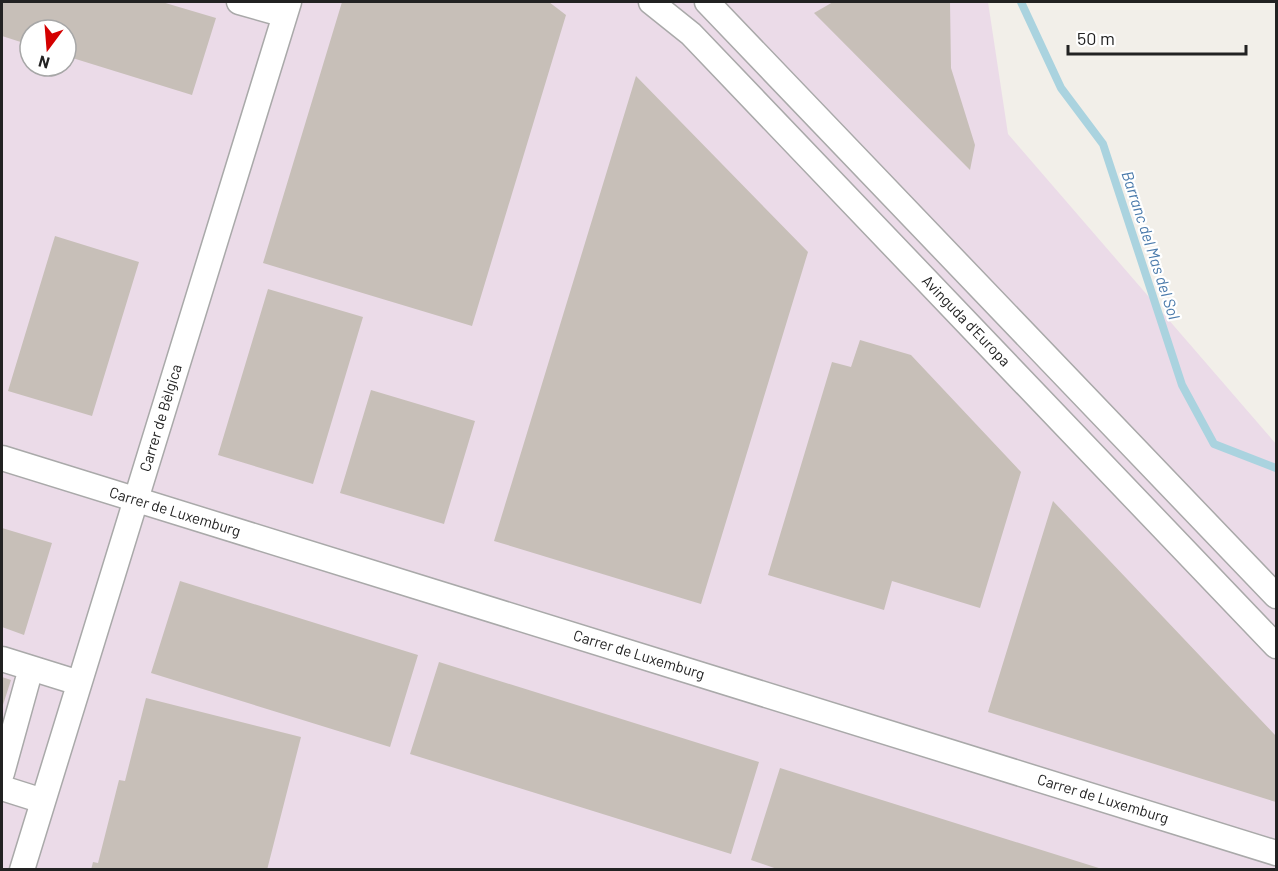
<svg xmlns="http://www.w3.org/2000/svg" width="1278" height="871" font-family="Barlow,sans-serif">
<rect width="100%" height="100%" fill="#f2efe9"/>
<path fill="#ebdbe8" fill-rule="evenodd" d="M 2,2 L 988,2 L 1008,134 L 1276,444 L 1276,869 L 2,870 ZM 30,30 L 66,30 L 66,66 L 30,66 Z"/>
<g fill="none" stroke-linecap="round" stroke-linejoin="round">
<path stroke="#aad3df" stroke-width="8" d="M 1021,2 L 1061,88 L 1103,144 L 1182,385 L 1214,444 L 1276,468"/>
</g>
<path fill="#c7bfb8" d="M 2,2 L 162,2 L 216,18 L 192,95 L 66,56 L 66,30 L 30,30 L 30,45 L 2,36 Z
M 342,2 L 549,2 L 566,15 L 472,326 L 263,263 Z
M 833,2 L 950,2 L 951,68 L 975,145 L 970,170 L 814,13 Z
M 636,76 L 808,252 L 701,604 L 494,541 Z
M 55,236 L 139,262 L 92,416 L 8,391 Z
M 268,289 L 363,317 L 313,484 L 218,455 Z
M 860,340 L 911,355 L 1021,472 L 980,608 L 892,581 L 884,610 L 768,575 L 832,362 L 851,367 Z
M 371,390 L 475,421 L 444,524 L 340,493 Z
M 1053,501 L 1276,736 L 1276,802 L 988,712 Z
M 2,528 L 52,543 L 24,635 L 2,627 Z
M 180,581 L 418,655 L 390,747 L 151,673 Z
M 439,662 L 759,762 L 731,854 L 410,754 Z
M 2,677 L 11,680 L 2,708 Z
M 146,698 L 301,737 L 267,870 L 91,870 L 93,862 L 98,863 L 119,780 L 125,781 Z
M 780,768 L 1102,869 L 1102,870 L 780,870 L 751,860 Z"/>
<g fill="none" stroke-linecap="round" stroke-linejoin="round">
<defs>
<path id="minor" d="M 239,2 L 285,15
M 651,2 L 691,34 L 1276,646
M 707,2 L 1276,596
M 2,458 L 1276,853
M 2,659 L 79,683
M 2,773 L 31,668
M 2,788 L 43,801
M 22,870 L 289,2"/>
</defs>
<use href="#minor" stroke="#a9a9a9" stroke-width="27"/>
<use href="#minor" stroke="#fff" stroke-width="24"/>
</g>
<g text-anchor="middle" stroke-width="4.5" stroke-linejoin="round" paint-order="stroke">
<g font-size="15" fill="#222" stroke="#fff">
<text transform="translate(966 321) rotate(46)" y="5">Avinguda d'Europa</text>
<text transform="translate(161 418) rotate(-73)" y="5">Carrer de Bèlgica</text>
<text transform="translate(175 512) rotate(17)" y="5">Carrer de Luxemburg</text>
<text transform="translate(639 655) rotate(17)" y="5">Carrer de Luxemburg</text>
<text transform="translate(1103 799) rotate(17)" y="5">Carrer de Luxemburg</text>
</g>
<g font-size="16" font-style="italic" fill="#4a7aab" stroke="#fff">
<text transform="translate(1151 245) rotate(72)" y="6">Barranc del Mas del Sol</text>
</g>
</g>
<rect width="1278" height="871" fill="none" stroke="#222222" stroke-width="6"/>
<g transform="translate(48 48) rotate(196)"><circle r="28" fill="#ffffff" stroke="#a7a7a7" stroke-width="1.5"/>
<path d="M0-4.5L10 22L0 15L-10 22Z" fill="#d40000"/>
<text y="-9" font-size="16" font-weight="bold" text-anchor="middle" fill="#222222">N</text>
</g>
<path d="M1068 45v9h178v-9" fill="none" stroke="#222222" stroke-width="3"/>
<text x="1077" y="45" font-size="18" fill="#222222" stroke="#ffffff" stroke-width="4.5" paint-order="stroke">50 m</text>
</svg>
